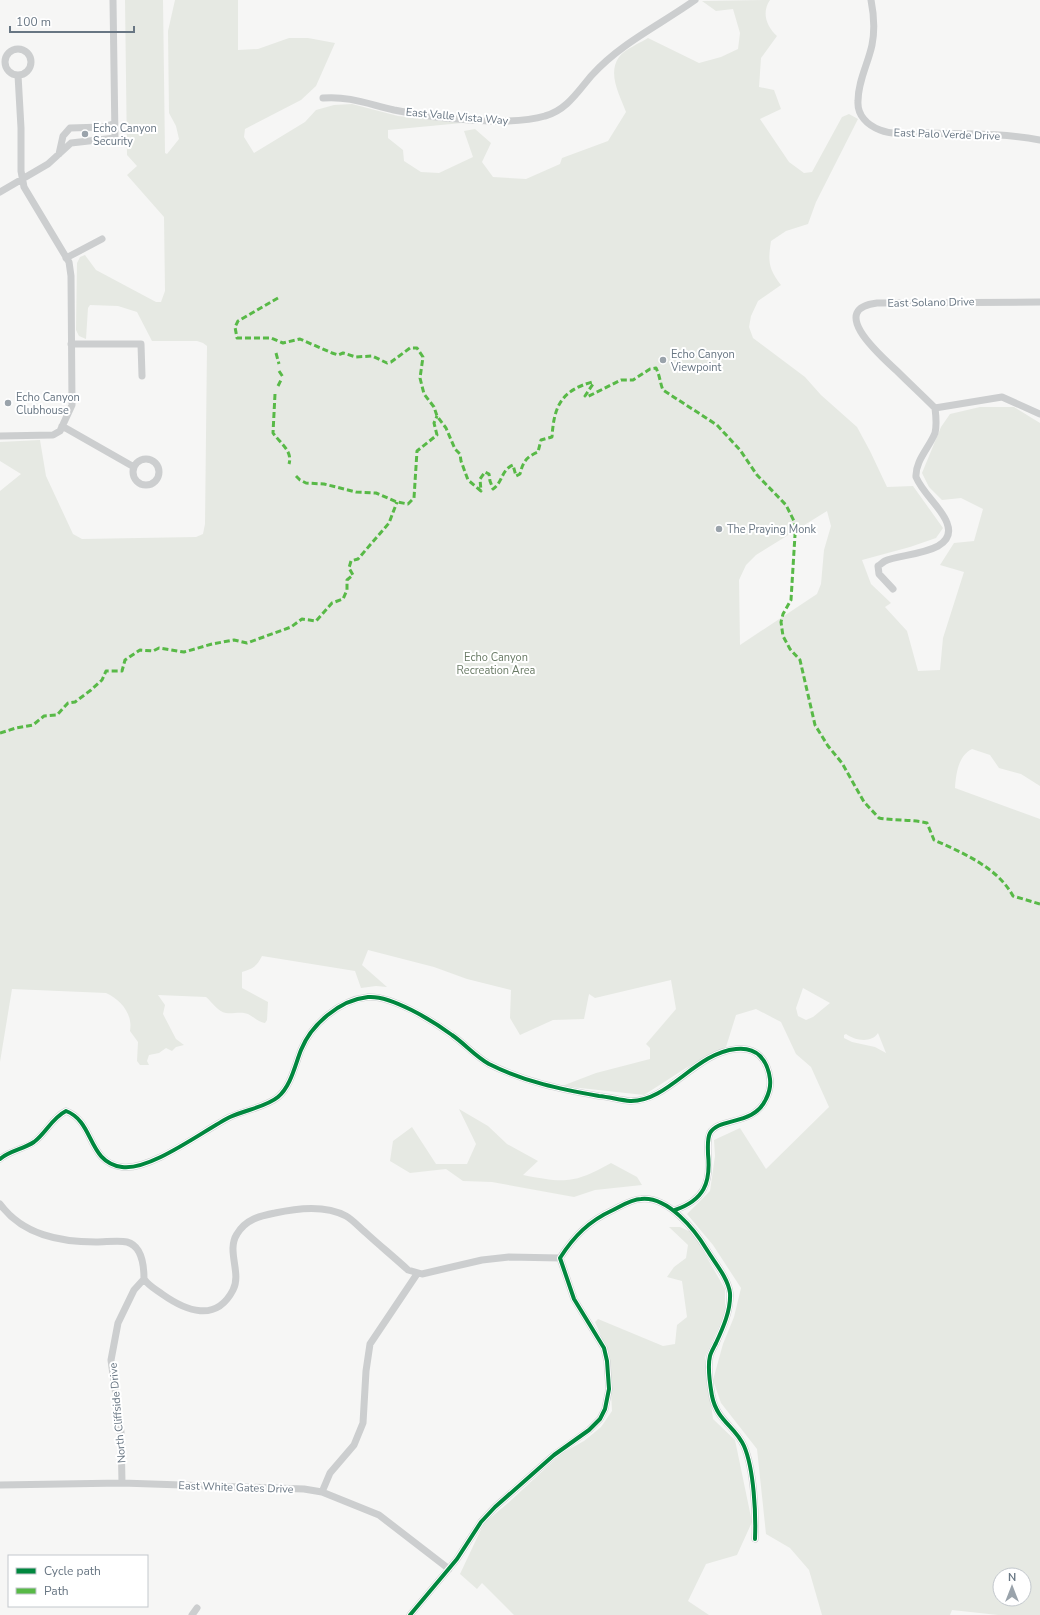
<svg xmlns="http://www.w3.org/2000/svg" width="1040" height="1615" font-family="'Nunito Sans',sans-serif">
<rect width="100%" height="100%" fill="#f6f6f5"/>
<path fill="#e6e9e3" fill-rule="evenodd" d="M 125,0 L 163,0 L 165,153 L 167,154 L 179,139 L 176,126 L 169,113 L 168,31 L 175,0 L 238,0 L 238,50 L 258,49 L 289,38 L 308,38 L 335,43 L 316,86 L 301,100 L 245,129 L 244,137 L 254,153 L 305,122 L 316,110 L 334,105 L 352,104 L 398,116 L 462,123 L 388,130 L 388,138 L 403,150 L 404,161 L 421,172 L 439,173 L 473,157 L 464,131 L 475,129 L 491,143 L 482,162 L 493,177 L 526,179 L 560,164 L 562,158 L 608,141 L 626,112 C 620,95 607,74 619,57 C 625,49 640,43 648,38 L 699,63 L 721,57 L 738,49 L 740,33 L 733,9 L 716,11 L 702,1 L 770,0 C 761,13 767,27 777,36 L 761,58 L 759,87 L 774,90 L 781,109 L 760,119 L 789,162 L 804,173 L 812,172 L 842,117 L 849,114 L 858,119 L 816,202 L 808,224 L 786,231 L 771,241 C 768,261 768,268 781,285 L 758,301 L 751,316 L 749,327 L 753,338 L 805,377 L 821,395 L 857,427 L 870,451 L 887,487 L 913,486 L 943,528 L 936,538 L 910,547 L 862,560 L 871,584 L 891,603 L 885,607 L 907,631 L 918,671 L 940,670 L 943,638 L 964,572 L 940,565 L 954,543 L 974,541 L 983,509 L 961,498 L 942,500 L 929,487 L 922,473 L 941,427 L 950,414 L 980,407 L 1014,407 L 1040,423 L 1040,786 L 1021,774 L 999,768 L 990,755 L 972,749 C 958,756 956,774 955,788 L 1040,819 L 1040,1615 L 998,1615 L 952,1610 L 950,1615 L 822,1615 L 809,1570 L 790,1548 L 766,1534 L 757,1449 L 721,1403 L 713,1380 L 723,1344 L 734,1317 L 741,1288 L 713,1245 L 687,1214 L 710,1191 L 715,1156 L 714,1140 L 740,1128 L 766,1169 L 829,1107 L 811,1067 L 796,1054 L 781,1022 L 756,1009 L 736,1015 L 726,1047 L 686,1068 L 644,1095 L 562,1086 L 596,1073 L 650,1059 L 650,1048 L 646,1044 L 676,1009 L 671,980 L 595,998 L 589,994 L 584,1019 L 553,1020 L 520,1035 L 510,1018 L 511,990 L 467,979 L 434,967 L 368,950 L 362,965 L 387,987 L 376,986 L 361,988 L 355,971 L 262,956 C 257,966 253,969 242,972 L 242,988 L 268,1002 L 267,1020 L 265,1023 C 258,1022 254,1017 248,1014 C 240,1011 234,1014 226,1013 C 218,1012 212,1002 206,997 L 158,995 L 165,1005 L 163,1014 L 176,1039 L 184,1045 L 176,1047 L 172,1051 L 166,1048 L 159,1053 L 149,1055 L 147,1061 L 149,1065 L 140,1065 L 137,1061 L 138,1042 L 130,1031 C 133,1014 121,1000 106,993 L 12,989 L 0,1062 L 0,491 L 21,474 L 0,461 L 0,442 L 40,440 L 46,476 L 73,534 L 82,539 L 196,537 L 203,534 L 205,524 L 207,346 L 203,343 L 197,341 L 152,341 L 137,312 L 118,306 L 90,305 L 88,308 L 86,339 L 79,336 L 76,330 L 77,263 L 80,257 L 85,255 L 96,270 L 156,302 L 161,302 L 165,291 L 164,217 L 127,175 L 137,166 L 127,155 ZM 827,511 L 831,526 L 824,550 L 821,584 L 817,594 L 740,645 L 739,580 L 746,565 L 756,555 ZM 803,988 L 830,1003 L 813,1017 L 806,1020 L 798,1016 L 796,1008 ZM 878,1033 L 886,1053 L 875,1047 L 852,1042 L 844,1038 L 844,1035 L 846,1034 C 854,1040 871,1044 878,1033 ZM 1000,1575 L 1024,1575 L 1024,1599 L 1000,1599 Z
M 459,1109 L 488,1126 L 507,1144 L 538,1161 L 523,1175 C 564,1183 574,1184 611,1163 L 637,1177 L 642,1185 L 595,1190 L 574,1197 L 492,1182 L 463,1181 L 446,1169 L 410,1173 L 390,1161 L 393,1141 L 412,1127 L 436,1164 L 467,1164 L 476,1144 Z
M 669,1227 L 680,1227 L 693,1233 L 725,1289 L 725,1314 L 705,1357 L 713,1419 L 735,1440 L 752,1522 L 737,1555 L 706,1564 L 688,1601 L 709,1615 L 514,1615 L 482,1583 L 477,1589 L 460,1574 L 484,1523 L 508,1503 L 562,1453 L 584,1441 L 601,1427 L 612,1411 L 609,1355 L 595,1322 L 598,1319 L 663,1346 L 675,1344 L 677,1325 L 687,1317 L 682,1281 L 667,1277 L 674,1267 L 686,1258 L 688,1245 Z"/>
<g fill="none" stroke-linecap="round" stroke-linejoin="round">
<path stroke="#cccecf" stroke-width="7" d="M 871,0 C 874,15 875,30 872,45 C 868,64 858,81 858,101 C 857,115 867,125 880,130 C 895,136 912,133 928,133 C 965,134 1003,133 1040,140
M5 62a13 13 0 1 1 26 0a13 13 0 1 1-26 0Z
M 323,98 C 350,96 368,104 394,110 C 433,118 508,127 545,116 C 567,110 578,91 592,75 C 621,43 660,25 695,0
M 59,154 L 63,136 L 70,128 L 103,127 L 114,124
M 0,192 L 48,164 L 71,143 L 115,138 L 113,0
M 66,258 L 102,239
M 71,344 L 141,344 L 142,376
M 935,408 C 922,395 909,383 897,371 C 882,357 826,309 877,303 L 1040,302
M 62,426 L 134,467
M 0,436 L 53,435 L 60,431 L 72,405 L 71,276 L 69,262 L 24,187 L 21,171 L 21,128 L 18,75
M133 472a13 13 0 1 1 26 0a13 13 0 1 1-26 0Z
M 893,589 L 879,574 L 878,566 C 880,565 883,562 885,561 C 902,553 959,554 947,523 C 942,508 923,494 916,477 C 915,461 929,448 935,433 C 937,425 936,416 935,408 L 1002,397 L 1040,414
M 0,1159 C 9,1151 24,1149 34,1142 C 46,1133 52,1118 66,1111 C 95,1122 87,1162 122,1167 C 151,1171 204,1130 230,1117 C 245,1110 266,1107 278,1097 C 291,1086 295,1065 301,1050 C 311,1025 339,1000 368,997 C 391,995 433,1021 452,1035 C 465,1044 475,1056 489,1064 C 525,1082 560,1089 599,1096 C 609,1097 620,1100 630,1101 C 668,1102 695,1053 736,1049 C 745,1048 754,1050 760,1056 C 766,1062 769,1071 770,1079 C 771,1087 769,1093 766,1099 C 754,1126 719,1117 710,1133 C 707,1139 708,1147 708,1154 C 711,1183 704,1200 675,1210
M 0,1204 C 23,1235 60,1242 96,1242 C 106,1242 119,1240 127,1242 C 142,1246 144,1266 144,1279
M 144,1279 C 149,1286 155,1289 162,1294 C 186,1311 216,1323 233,1290 C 242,1273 226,1251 237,1234 C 246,1219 260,1216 275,1213 C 297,1208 326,1205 346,1216 C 353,1220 359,1227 365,1232 C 379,1245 394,1257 408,1270 L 422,1274 L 482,1260 L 509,1257 L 560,1258
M 122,1483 L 121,1432 L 111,1360 L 118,1323 L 134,1290 L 144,1279
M 0,1485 L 122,1483 L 304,1489 L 322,1492 L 379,1515 L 449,1569
M 322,1492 L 330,1473 L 354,1445 L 363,1423 L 366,1371 L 370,1344 L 417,1274
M 192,1615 L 197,1608
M 410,1615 L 457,1559 L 481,1522 L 495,1507 L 554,1455 L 589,1430 L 600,1419 L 605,1409 L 609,1389 L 607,1361 L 604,1348 L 574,1299 L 560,1258 C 574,1236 589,1221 613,1210 C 621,1206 632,1199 641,1199 C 668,1196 695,1230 707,1250 C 715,1263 728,1278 730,1293 C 731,1310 723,1328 716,1343 C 714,1347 711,1352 710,1356 C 707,1368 710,1384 712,1396 C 717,1421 735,1426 744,1446 C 754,1469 756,1514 755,1539"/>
<path stroke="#58b947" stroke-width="3" stroke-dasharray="6 3" stroke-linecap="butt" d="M 278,298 L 238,321 L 235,327 L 237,338 L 271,338 L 283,343 L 300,339 L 332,353 L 338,355 L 343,353 L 356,357 L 372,356 L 387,363 L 391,362 L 410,348 L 417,348 L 423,357 L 420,378 L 424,394 L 434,407 L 437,416 L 446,428 L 455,449 L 460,454 L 461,461 L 468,480 L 481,491 L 480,479 L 485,472 L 489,474 L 490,481 L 493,489 C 503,482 501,470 513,465 L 516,476 L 520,474 C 523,462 526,457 538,452 L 541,440 L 552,437 C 554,406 561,391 592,382 L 593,384 L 585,396 L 587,397 L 621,380 L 633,380 L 650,369 L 656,368 C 660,376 660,383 663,390 L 717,425 L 740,450 L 757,475 L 786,505 L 795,523 L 795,535 L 791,600 L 783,614 L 781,622 L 783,636 L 790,649 L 800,660 L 815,725 L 828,746 L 842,763 L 864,802 L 879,818 C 895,821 911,819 927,823 L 934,840 C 963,853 997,867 1013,896 L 1040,904
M 276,353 L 279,364
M 279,371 L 283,377
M 278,386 L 281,380
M 275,394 L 273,433 C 280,443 293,451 289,464
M 296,476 L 300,480 L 306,483 L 324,484 L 356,492 L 376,493 L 397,502 L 408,504 L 414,498 L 417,451 L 437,435 L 434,423 L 437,416
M 0,733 L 16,728 L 33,725 L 44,716 L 57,715 L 68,703 L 75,702 L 91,690 L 102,680 L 106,671 L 122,671 L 125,660 L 140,650 L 153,651 L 159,648 L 184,652 L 212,644 L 234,640 L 247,643 L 291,627 L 302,619 L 316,621 L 332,603 L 343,599 L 347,590 L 347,580 L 353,575 L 349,568 L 351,561 L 358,559 L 389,523 L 397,502"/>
<defs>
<path id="cycleway" d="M 0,1159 C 9,1151 24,1149 34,1142 C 46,1133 52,1118 66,1111 C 95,1122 87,1162 122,1167 C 151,1171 204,1130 230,1117 C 245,1110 266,1107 278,1097 C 291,1086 295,1065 301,1050 C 311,1025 339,1000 368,997 C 391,995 433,1021 452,1035 C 465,1044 475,1056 489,1064 C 525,1082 560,1089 599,1096 C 609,1097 620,1100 630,1101 C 668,1102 695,1053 736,1049 C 745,1048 754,1050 760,1056 C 766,1062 769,1071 770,1079 C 771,1087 769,1093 766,1099 C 754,1126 719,1117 710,1133 C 707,1139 708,1147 708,1154 C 711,1183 704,1200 675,1210
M 410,1615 L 457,1559 L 481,1522 L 495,1507 L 554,1455 L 589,1430 L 600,1419 L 605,1409 L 609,1389 L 607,1361 L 604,1348 L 574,1299 L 560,1258 C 574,1236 589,1221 613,1210 C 621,1206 632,1199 641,1199 C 668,1196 695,1230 707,1250 C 715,1263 728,1278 730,1293 C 731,1310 723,1328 716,1343 C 714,1347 711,1352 710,1356 C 707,1368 710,1384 712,1396 C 717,1421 735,1426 744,1446 C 754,1469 756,1514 755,1539"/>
</defs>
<use href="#cycleway" stroke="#fff" stroke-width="6"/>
<use href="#cycleway" stroke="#00873e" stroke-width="4"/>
</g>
<g fill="#9aa3ab" stroke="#fff" stroke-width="1.5">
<circle cx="85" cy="134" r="4"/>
<circle cx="663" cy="360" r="4"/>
<circle cx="8" cy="403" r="4"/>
<circle cx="719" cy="529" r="4"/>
</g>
<g text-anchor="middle" stroke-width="4" stroke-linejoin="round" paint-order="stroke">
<g font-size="11" fill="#687683" stroke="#fff">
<text transform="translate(457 116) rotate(5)" y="4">East Valle Vista Way</text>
<text transform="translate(947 134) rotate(2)" y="4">East Palo Verde Drive</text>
<text transform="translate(931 302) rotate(-1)" y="4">East Solano Drive</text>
<text transform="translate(117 1413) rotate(-95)" y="4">North Cliffside Drive</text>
<text transform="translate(236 1487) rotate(2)" y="4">East White Gates Drive</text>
</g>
<g font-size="11" fill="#687683" stroke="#fff" text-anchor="start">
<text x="93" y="132">Echo Canyon<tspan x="93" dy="13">Security</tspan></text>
<text x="671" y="358">Echo Canyon<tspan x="671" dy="13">Viewpoint</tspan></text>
<text x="16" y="401">Echo Canyon<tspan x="16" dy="13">Clubhouse</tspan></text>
<text x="727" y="533">The Praying Monk</text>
</g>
<g font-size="11" fill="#6a7b66" stroke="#fff">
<text x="496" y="661">Echo Canyon<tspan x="496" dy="13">Recreation Area</tspan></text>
</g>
</g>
<rect x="8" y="1555" width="140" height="52" fill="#ffffff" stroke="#c3c8cd"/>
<rect x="16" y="1568" width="20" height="6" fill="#00873e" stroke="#c3c8cd"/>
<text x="44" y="1575" font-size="12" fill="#687683">Cycle path</text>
<rect x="16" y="1588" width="20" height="6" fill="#58b947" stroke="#c3c8cd"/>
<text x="44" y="1595" font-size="12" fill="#687683">Path</text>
<g transform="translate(1012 1587)"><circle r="19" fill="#ffffff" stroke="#c3c8cd"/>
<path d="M0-3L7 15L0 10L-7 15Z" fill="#9aa3ab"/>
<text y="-6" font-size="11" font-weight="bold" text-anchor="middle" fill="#687683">N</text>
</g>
<path d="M10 26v6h124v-6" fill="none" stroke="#687683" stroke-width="2"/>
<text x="16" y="26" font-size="12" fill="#687683" stroke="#ffffff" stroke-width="3" paint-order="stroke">100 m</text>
</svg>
